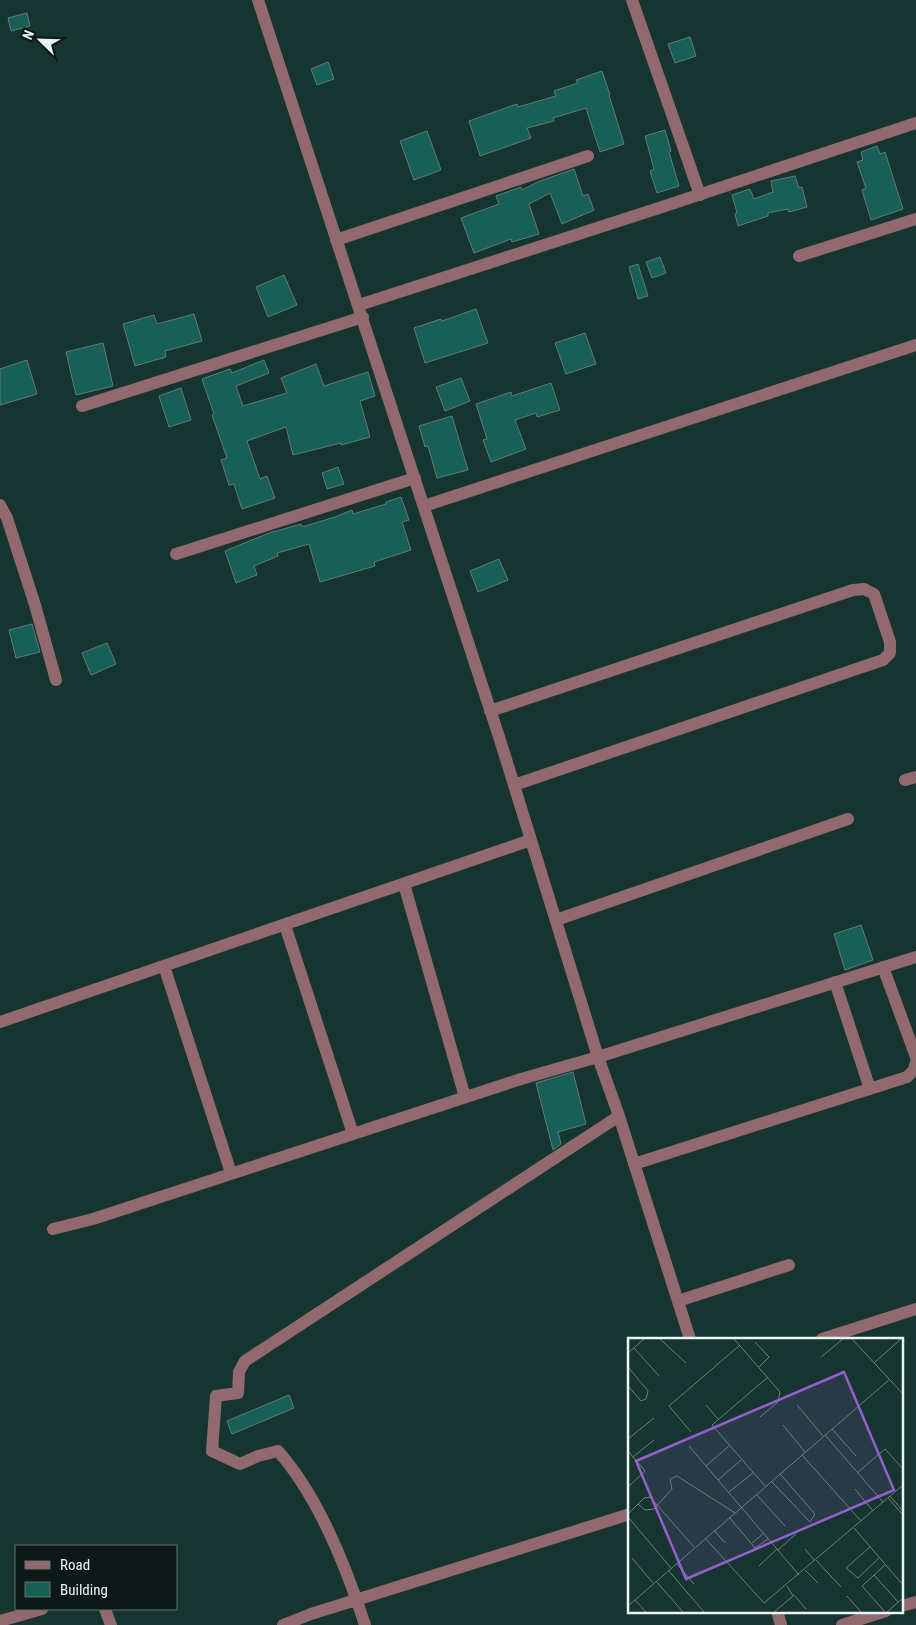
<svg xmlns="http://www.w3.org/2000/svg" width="916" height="1625" font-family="'Roboto Condensed',sans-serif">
<rect width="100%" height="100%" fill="#163430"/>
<path fill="#185f57" stroke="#5e7d78" d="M 27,13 L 30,26 L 11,31 L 8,18 Z
M 690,37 L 696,56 L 675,63 L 668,44 Z
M 328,62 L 334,79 L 317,85 L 311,69 Z
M 602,71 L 610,95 L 609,95 L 624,144 L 600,152 L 586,108 L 553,118 L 554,121 L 527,128 L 531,138 L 480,156 L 469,121 L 517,104 L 518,107 L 556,96 L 554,91 L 578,83 L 576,80 Z
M 665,130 L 671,151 L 669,152 L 679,186 L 657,193 L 650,171 L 654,169 L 645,136 Z
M 427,131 L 441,170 L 414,180 L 400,141 Z
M 877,146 L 880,154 L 885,152 L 903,209 L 871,220 L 862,190 L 866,188 L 857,162 L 863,160 L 861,152 Z
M 574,169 L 583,196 L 588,194 L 594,210 L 562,224 L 550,193 L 529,204 L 539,234 L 512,242 L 511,239 L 474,253 L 461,218 L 499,204 L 496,196 L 521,187 L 522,190 L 540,181 Z
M 795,176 L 799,188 L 802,187 L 807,207 L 789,212 L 788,209 L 768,213 L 768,216 L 738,226 L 735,214 L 737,213 L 732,195 L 750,189 L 754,199 L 773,192 L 771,181 Z
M 660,257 L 666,273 L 652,278 L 646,262 Z
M 638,264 L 648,296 L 638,299 L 629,267 Z
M 284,275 L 297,305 L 268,317 L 256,287 Z
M 476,309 L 488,343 L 425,363 L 414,328 L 441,319 L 442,321 Z
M 194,314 L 202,341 L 165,351 L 166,357 L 135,366 L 123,324 L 154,315 L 157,324 Z
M 585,333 L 596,364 L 566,374 L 555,343 Z
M 103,343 L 113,386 L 76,395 L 66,352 Z
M 27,360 L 37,394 L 0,405 L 0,369 Z
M 264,360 L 269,373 L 236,386 L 243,406 L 287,393 L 281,378 L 316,364 L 324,386 L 368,372 L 375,396 L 360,401 L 370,437 L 341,445 L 341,443 L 293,455 L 286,427 L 247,441 L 260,479 L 267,476 L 275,498 L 242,509 L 234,484 L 229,485 L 221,460 L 227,458 L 212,415 L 214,414 L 202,379 L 230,369 L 232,373 Z
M 461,378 L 470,401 L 445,411 L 436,387 Z
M 551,383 L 560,410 L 537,417 L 536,413 L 515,420 L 526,449 L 491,462 L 483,440 L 487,439 L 476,404 L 511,392 L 512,396 Z
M 181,388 L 191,420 L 169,427 L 159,396 Z
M 452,416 L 468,470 L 437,478 L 428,446 L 425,447 L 419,426 Z
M 338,467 L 344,484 L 327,489 L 322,473 Z
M 401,497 L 409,520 L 402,522 L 411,550 L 374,562 L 375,566 L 320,582 L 309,544 L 277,553 L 278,556 L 254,566 L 257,575 L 236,583 L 225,551 L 269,533 L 301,524 L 302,527 L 335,517 L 352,510 L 353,514 L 386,504 L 386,502 Z
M 499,559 L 508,580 L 478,592 L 470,571 Z
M 32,624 L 40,652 L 16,658 L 9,630 Z
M 107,643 L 116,664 L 91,675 L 82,653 Z
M 861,925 L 873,960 L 845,970 L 834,934 Z
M 573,1072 L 586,1124 L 558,1132 L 561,1144 L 553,1150 L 536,1083 Z
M 289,1395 L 294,1408 L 232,1434 L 227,1421 Z"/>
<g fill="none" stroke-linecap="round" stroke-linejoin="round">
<path stroke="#91696f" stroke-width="12" d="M 258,0 L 501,743 L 598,1057 L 619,1116 L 690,1339
M 632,0 L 700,195
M 336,240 L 588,156
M 799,256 L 916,219
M 359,305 L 662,207 L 916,123
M 82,406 L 363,317
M 0,505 L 7,518 L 35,605 L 56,680
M 424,506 L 916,345
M 176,554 L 415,478
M 490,711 L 853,590 L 864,589 L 874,594 L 890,642 L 890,653 L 883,660 L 514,785
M 905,780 L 916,777
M 404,884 L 465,1097
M 556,920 L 848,819
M 164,966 L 231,1173
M 883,967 L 916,1057
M 835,982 L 870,1089
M 0,1022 L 531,840
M 353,1134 L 521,1079 L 598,1057 L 916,957
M 634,1164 L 907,1077 L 914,1070 L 916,1062
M 53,1229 L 93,1219 L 353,1134 L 285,925
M 678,1301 L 789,1265
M 822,1339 L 916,1309
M 902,1606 L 916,1602
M 105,1609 L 111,1625
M 777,1611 L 781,1625
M 0,1621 L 42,1609
M 283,1625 L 311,1614 L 630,1514
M 365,1625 C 346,1566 319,1497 278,1451 L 258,1456 L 240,1464 L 212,1451 L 216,1396 L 238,1393 L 239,1372 L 245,1361 L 619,1116
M 842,1625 L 886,1611"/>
</g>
<g transform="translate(628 1338)">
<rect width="275" height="275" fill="#163430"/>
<path fill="none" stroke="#69827e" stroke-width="1" d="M 32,1 L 58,25M 106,1 L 152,54 L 150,64 L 132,79M 224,1 L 275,56M 127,4 L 141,19 L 131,29M 6,10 L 31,38M 0,15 L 16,1M 193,19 L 215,1M 247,24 L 273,1M 0,29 L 20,53 L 18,61 L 13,63 L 0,48M 78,67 L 90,81M 169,67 L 195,98M 155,87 L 177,114M 204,91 L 228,118M 63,94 L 41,68 L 112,7M 197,97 L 255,164M 0,101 L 26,80M 61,108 L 90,142 L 113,122M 0,113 L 17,133 L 0,149M 174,117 L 233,183M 5,119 L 26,102M 78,128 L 101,108M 229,135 L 257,111 L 275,131M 90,142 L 171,237M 143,143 L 182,184 L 187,176 L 152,136M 137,148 L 84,87 L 140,39M 227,151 L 245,173M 101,154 L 125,135M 128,156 L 157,188M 262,158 L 275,173M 260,160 L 275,177M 10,166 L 17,172 L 26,171 L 44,151 L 42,141 L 49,138 L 107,175M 0,176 L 16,160 L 22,159 L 66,209M 0,179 L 43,230M 101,179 L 127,210 L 140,201M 226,190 L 275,247M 86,192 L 97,205M 77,200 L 136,265 L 275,147M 124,205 L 136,195M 242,209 L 218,230 L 230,240 L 251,220M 177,211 L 187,223M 150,212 L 168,196M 4,220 L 25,245M 188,222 L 213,249M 48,225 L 66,246M 257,227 L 234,248 L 257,274M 131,228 L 149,211M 40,232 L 76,274M 177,232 L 190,245M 246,237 L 270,264M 28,243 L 55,274M 165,256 L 178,271M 219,258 L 233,274M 7,262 L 18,274M 0,268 L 262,41M 146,274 L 165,258 L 159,248M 259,274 L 275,260"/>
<path fill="#965fcc" fill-opacity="0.15" stroke="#965fcc" stroke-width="2.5" d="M 216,34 L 266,152 L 58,241 L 8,123 Z"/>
<rect width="275" height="275" fill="none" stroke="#e6f7f4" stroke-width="2.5"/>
</g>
<rect x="15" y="1545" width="162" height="65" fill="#0c1917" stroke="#63726f"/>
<rect x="25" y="1561" width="25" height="8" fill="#91696f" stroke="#63726f"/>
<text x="60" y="1570" font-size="15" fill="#e6f7f4">Road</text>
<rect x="25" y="1582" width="25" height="15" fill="#185f57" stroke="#63726f"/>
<text x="60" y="1595" font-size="15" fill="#e6f7f4">Building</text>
<g transform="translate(40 40) rotate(293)" stroke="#0c1917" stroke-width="4" paint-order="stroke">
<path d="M0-4L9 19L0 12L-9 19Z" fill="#e6f7f4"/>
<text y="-8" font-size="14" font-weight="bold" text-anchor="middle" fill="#e6f7f4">N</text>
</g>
</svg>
